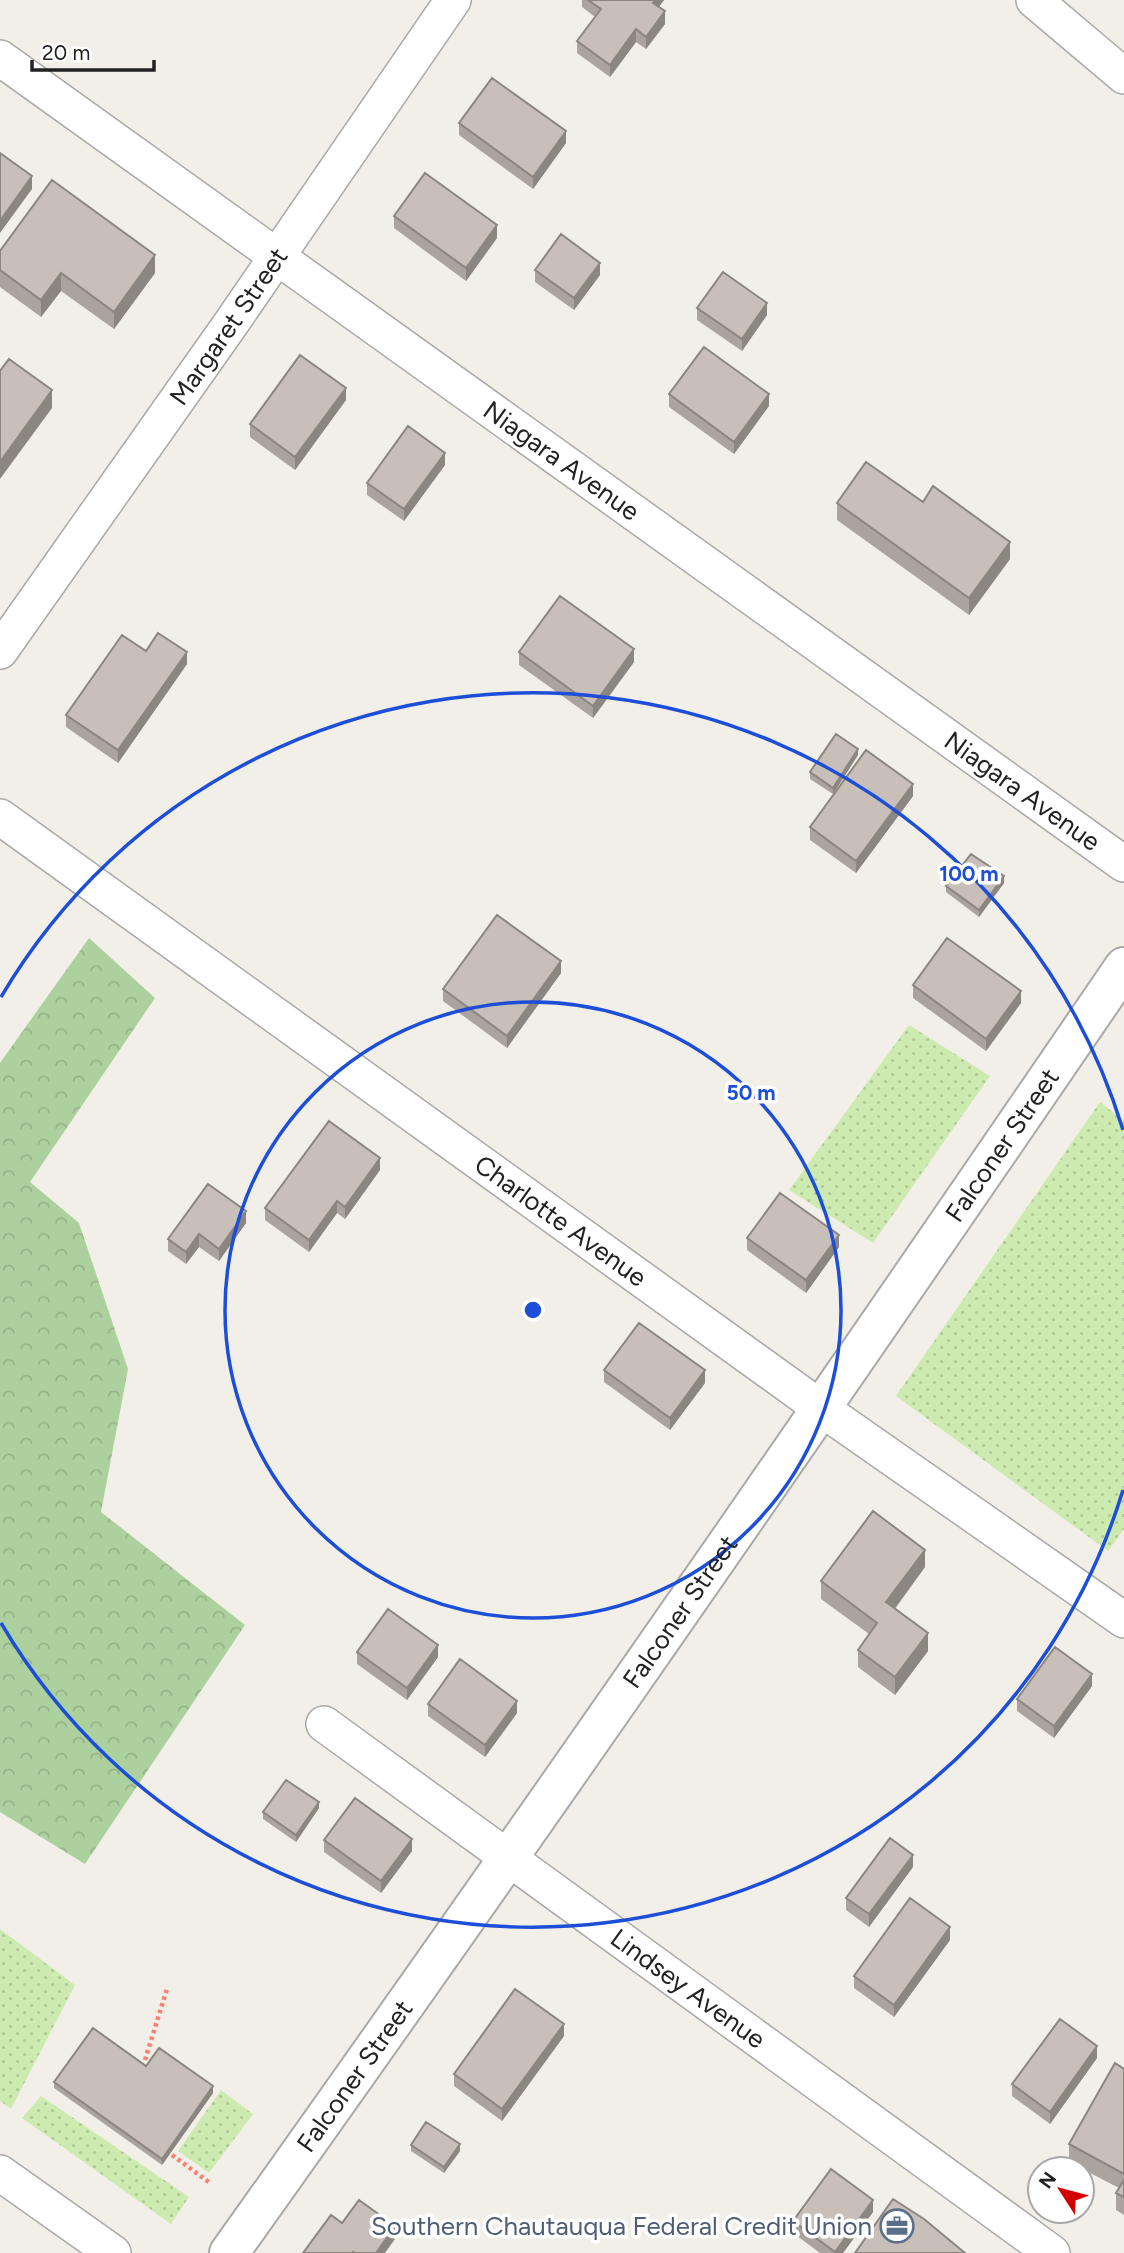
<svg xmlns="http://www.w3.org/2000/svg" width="1124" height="2253" font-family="Figtree,sans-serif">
<defs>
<pattern id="grass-dots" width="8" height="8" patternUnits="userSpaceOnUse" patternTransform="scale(1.75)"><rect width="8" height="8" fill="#cdebb0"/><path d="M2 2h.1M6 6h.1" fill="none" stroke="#b0c997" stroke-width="1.8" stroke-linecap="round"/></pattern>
<pattern id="forest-crowns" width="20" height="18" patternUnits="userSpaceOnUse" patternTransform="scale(1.75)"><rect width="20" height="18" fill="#add19e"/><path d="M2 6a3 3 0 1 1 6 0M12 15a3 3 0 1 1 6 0" fill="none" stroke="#95b388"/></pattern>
</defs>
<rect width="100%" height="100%" fill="#f2efe9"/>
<path fill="url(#grass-dots)" d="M 909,1025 L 990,1076 L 873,1243 L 789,1190 Z
M 1100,1102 L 1124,1121 L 1124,1529 L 1108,1551 L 896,1396 Z
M 0,1929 L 75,1985 L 11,2109 L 0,2101 Z
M 221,2090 L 253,2114 L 209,2173 L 178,2151 Z
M 41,2096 L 189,2197 L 171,2224 L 22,2118 Z"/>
<path fill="url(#forest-crowns)" d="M 89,938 L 155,998 L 30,1182 L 79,1223 L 128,1369 L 101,1512 L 245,1625 L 85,1864 L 0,1812 L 0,1063 Z"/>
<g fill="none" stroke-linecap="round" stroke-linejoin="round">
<defs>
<g id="minor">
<path d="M 1034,0 L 1124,76"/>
<path id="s1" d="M 0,58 L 1124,864"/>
<path id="s2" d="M 0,651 L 232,322 L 453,0"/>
<path id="s3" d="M 0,817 L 822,1409 L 1124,1620"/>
<path id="s4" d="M 324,1724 L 1052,2253"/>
<path d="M 0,2173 L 113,2253"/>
</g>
<g id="tertiary">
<path id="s5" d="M 229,2253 C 532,1828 829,1399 1124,967"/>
</g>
</defs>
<use href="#minor" stroke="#a9a9a9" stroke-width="38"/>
<use href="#tertiary" stroke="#a9a9a9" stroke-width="42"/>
<path stroke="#fa8072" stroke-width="4.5" stroke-dasharray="3.5 3.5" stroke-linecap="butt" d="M 145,2060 L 167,1989
M 172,2155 L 210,2183"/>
<use href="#minor" stroke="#fff" stroke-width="35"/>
<use href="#tertiary" stroke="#fff" stroke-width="38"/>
</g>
<path fill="#aba49e" d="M 582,0 L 664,0 L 659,7 L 665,24 L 646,49 L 636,42 L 610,77 L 577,53 L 577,41 L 595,17 L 582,7 Z
M 459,123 L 566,143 L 533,189 L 459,135 Z
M 394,216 L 497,238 L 466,281 L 394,228 Z
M 0,251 L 155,273 L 114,329 L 61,291 L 41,317 L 0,287 Z
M 535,270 L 600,275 L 574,310 L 535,282 Z
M 697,308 L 767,315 L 742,351 L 697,320 Z
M 669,394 L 769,406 L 734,454 L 669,407 Z
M 346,400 L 295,470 L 250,437 L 250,424 Z
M 445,465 L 404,521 L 367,495 L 367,483 Z
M 923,502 L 1010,559 L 969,615 L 837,520 L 837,503 Z
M 146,651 L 187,664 L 118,763 L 66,727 L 66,715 Z
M 519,652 L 634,662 L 593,718 L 519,665 Z
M 858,755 L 833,794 L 810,779 L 810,772 Z
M 913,796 L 856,873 L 810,840 L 810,827 Z
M 1004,883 L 979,917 L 946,892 L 946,886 Z
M 561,973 L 507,1048 L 443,1001 L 443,989 Z
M 913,985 L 1021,1003 L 986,1051 L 913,998 Z
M 380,1170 L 345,1219 L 337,1213 L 309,1252 L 265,1220 L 265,1208 Z
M 246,1223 L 219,1261 L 199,1247 L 186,1264 L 168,1251 L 168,1239 Z
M 747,1238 L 839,1247 L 806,1293 L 747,1250 Z
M 604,1370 L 705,1383 L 670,1430 L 604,1382 Z
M 925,1567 L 895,1609 L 928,1651 L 895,1695 L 858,1667 L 858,1650 L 869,1634 L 821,1599 L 821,1581 Z
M 357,1652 L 438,1657 L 407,1700 L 357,1664 Z
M 1092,1686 L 1054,1738 L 1017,1711 L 1017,1699 Z
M 428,1704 L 517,1713 L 485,1757 L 428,1716 Z
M 319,1808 L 296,1842 L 263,1819 L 263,1812 Z
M 324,1840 L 412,1851 L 381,1893 L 324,1852 Z
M 913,1867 L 869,1927 L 846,1910 L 846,1898 Z
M 950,1940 L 894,2017 L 854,1988 L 854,1976 Z
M 564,2036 L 502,2121 L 454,2086 L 454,2074 Z
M 1097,2058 L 1050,2124 L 1012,2096 L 1012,2084 Z
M 1124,2069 L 1124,2215 L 1116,2210 L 1116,2193 L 1119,2188 L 1069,2162 L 1069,2144 Z
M 54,2082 L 213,2093 L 162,2165 L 54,2088 Z
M 411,2145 L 460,2151 L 444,2173 L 411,2151 Z
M 873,2212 L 843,2253 L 820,2253 L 793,2233 L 793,2221 Z"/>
<path fill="#8b8681" d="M 655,0 L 664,0 L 653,15 L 653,3 Z
M 665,11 L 665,24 L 646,49 L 646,37 Z
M 636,29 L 636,42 L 610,77 L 610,65 Z
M 566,131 L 566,143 L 533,189 L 533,177 Z
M 32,176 L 32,189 L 0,233 L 0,221 Z
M 497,225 L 497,238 L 466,281 L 466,268 Z
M 155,255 L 155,273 L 114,329 L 114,312 Z
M 600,263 L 600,275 L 574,310 L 574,298 Z
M 61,273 L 61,291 L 41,317 L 41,300 Z
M 767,303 L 767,315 L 742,351 L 742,339 Z
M 346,388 L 346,400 L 295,470 L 295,457 Z
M 52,390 L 52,408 L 0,479 L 0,462 Z
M 769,394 L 769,406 L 734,454 L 734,442 Z
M 445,453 L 445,465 L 404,521 L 404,509 Z
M 1010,542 L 1010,559 L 969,615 L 969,598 Z
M 634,649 L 634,662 L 593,718 L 593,706 Z
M 187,652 L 187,664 L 118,763 L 118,750 Z
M 858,749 L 858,755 L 833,794 L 833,788 Z
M 913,784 L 913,796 L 856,873 L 856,861 Z
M 1004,876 L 1004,883 L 979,917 L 979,910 Z
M 561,961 L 561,973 L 507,1048 L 507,1036 Z
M 1021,991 L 1021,1003 L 986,1051 L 986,1039 Z
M 380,1158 L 380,1170 L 345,1219 L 345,1207 Z
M 337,1201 L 337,1213 L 309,1252 L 309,1240 Z
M 246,1211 L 246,1223 L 219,1261 L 219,1249 Z
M 199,1234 L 199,1247 L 186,1264 L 186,1252 Z
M 839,1235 L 839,1247 L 806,1293 L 806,1280 Z
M 705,1370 L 705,1383 L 670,1430 L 670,1418 Z
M 925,1550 L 925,1567 L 886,1620 L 886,1602 Z
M 928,1633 L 928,1651 L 895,1695 L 895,1677 Z
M 438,1645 L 438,1657 L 407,1700 L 407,1688 Z
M 1092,1674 L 1092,1686 L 1054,1738 L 1054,1726 Z
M 517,1701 L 517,1713 L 485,1757 L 485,1745 Z
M 319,1802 L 319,1808 L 296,1842 L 296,1835 Z
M 412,1839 L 412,1851 L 381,1893 L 381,1881 Z
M 913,1855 L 913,1867 L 869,1927 L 869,1914 Z
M 950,1927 L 950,1940 L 894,2017 L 894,2005 Z
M 564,2024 L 564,2036 L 502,2121 L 502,2109 Z
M 1097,2046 L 1097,2058 L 1050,2124 L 1050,2112 Z
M 213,2086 L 213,2093 L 162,2165 L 162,2159 Z
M 460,2144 L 460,2151 L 444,2173 L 444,2167 Z
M 873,2200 L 873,2212 L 843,2253 L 835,2253 Z
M 395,2226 L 395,2239 L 385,2253 L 376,2253 Z"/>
<path fill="#c7bfb8" stroke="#8b8681" stroke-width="2" d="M 588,0 L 655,0 L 653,3 L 665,11 L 646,37 L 636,29 L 610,65 L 577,41 L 601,9 Z
M 492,78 L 566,131 L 533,177 L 459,123 Z
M 0,153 L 32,176 L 0,221 Z
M 425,173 L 497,225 L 466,268 L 394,216 Z
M 52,180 L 155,255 L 114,312 L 61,273 L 41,300 L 0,270 L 0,251 Z
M 561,234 L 600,263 L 574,298 L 535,270 Z
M 723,272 L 767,303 L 742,339 L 697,308 Z
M 704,347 L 769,394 L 734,442 L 669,394 Z
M 300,355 L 346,388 L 295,457 L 250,424 Z
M 9,359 L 52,390 L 0,462 L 0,371 Z
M 408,426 L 445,453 L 404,509 L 367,483 Z
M 866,462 L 923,502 L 933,486 L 1010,542 L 969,598 L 837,503 Z
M 560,596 L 634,649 L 593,706 L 519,652 Z
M 158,633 L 187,652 L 118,750 L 66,715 L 122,635 L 146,651 Z
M 836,734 L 858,749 L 833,788 L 810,772 Z
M 866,750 L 913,784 L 856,861 L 810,827 Z
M 971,854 L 1004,876 L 979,910 L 946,886 Z
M 497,915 L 561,961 L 507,1036 L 443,989 Z
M 947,938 L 1021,991 L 986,1039 L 913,985 Z
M 329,1121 L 380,1158 L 345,1207 L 337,1201 L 309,1240 L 265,1208 Z
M 208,1184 L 246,1211 L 219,1249 L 199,1234 L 186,1252 L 168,1239 Z
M 780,1193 L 839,1235 L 806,1280 L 747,1238 Z
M 639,1323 L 705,1370 L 670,1418 L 604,1370 Z
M 873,1511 L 925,1550 L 886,1602 L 928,1633 L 895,1677 L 858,1650 L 877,1623 L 821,1581 Z
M 388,1609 L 438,1645 L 407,1688 L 357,1652 Z
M 1055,1647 L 1092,1674 L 1054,1726 L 1017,1699 Z
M 460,1659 L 517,1701 L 485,1745 L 428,1704 Z
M 286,1780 L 319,1802 L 296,1835 L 263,1812 Z
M 355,1798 L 412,1839 L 381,1881 L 324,1840 Z
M 890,1838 L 913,1855 L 869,1914 L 846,1898 Z
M 910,1898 L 950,1927 L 894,2005 L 854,1976 Z
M 515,1989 L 564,2024 L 502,2109 L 454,2074 Z
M 1060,2019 L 1097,2046 L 1050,2112 L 1012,2084 Z
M 93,2028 L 146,2066 L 159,2048 L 213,2086 L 162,2159 L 54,2082 Z
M 1115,2063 L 1124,2069 L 1124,2174 L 1069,2144 Z
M 426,2122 L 460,2144 L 444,2167 L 411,2145 Z
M 831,2169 L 873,2200 L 835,2252 L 793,2221 Z
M 1124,2180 L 1124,2197 L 1116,2193 Z
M 893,2199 L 924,2219 L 965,2253 L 855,2253 Z
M 359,2200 L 395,2226 L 376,2253 L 355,2253 L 353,2252 L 352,2253 L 303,2253 L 331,2215 L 342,2223 Z"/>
<g fill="none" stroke="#1d4ed8" stroke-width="3.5">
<circle cx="533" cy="1310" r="308"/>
<path d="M1123 1490A617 617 0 0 1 1 1623M1 997A617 617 0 0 1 1123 1130"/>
</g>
<defs>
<symbol id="office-ring" viewBox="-11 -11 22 22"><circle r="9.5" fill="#fff" stroke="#5c6f8a" stroke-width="1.5"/><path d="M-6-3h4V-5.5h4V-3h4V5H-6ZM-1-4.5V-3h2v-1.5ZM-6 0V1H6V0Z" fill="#5c6f8a"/></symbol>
</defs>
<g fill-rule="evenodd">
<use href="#office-ring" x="878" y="2207" width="38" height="38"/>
</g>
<g text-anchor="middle" stroke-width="7" stroke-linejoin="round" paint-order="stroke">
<g font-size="26" fill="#222" stroke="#fff">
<text dy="9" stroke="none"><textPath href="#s2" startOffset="397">Margaret Street</textPath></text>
<text dy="9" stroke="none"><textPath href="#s1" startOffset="691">Niagara Avenue</textPath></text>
<text dy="9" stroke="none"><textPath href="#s1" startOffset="1258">Niagara Avenue</textPath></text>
<text dy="9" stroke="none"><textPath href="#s5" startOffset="1351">Falconer Street</textPath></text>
<text dy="9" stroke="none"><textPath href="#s3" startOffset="691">Charlotte Avenue</textPath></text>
<text dy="9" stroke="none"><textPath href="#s5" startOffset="784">Falconer Street</textPath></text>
<text dy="9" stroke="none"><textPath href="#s4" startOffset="450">Lindsey Avenue</textPath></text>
<text dy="9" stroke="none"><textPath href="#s5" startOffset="217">Falconer Street</textPath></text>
</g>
<g font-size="26" fill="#4e5e75" stroke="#fff" text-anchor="end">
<text x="872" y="2235">Southern Chautauqua Federal Credit Union</text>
</g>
</g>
<circle cx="533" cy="1310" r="10" fill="#1d4ed8" stroke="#fff" stroke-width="3.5"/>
<g font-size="21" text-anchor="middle" font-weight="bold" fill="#1d4ed8" stroke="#fff" stroke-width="7" stroke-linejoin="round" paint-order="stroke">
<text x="969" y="881">100 m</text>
<text x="751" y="1100">50 m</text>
</g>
<g transform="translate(1061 2190) rotate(306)"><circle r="33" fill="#ffffff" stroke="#a7a7a7" stroke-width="2"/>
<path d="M0-5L12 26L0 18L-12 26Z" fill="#d40000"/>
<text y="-10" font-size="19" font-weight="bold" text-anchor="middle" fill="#222222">N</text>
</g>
<path d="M32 60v10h122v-10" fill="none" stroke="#222222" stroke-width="3.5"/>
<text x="42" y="60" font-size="21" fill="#222222" stroke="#ffffff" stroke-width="5" paint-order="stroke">20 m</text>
</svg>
